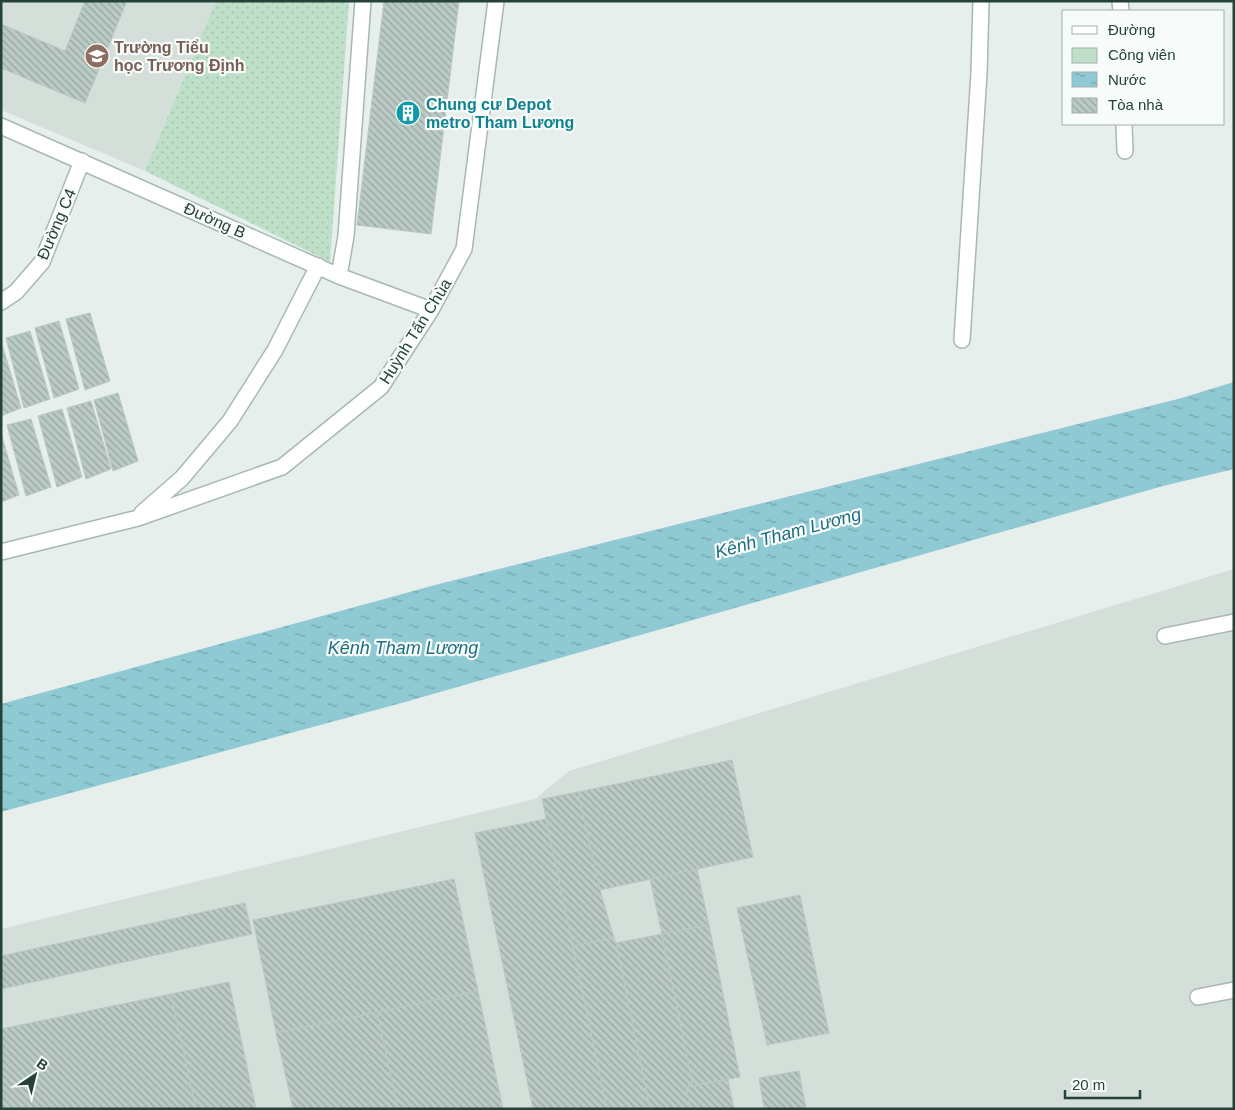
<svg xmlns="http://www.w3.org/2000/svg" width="1235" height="1110" font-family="Arial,sans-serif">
<defs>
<pattern id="green-dots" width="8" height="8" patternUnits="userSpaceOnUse" patternTransform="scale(1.25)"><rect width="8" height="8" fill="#bfe0c8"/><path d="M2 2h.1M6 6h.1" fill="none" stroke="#a4c1ad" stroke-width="1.8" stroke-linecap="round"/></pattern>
<pattern id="water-ripples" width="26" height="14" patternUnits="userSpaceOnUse" patternTransform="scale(1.25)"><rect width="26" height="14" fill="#8ec9d4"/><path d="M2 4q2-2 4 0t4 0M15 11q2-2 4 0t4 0" fill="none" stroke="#74a5ad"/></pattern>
<pattern id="building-back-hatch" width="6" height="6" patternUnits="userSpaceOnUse" patternTransform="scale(1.25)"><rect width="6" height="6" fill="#bbcac4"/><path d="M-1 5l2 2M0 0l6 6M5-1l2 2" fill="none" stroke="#98a6a0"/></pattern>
</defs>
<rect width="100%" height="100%" fill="#e6efeb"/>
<path fill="#d4dfda" d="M 1,1 L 216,1 L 145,171 L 1,110 Z
M 1234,569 L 1234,1109 L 1,1109 L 1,929 L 535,799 L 569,771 Z"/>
<path fill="url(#green-dots)" d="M 216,1 L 349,1 L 330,262 L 145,171 Z"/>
<path fill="url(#water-ripples)" d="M 1234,382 L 1234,469 L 1163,486 L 405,702 L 1,812 L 1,704 L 435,585 L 1178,399 Z"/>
<path fill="url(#building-back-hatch)" stroke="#b8c9c2" d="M 85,1 L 127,1 L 85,103 L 1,68 L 1,24 L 65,51 Z
M 384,1 L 459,1 L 431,234 L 357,225 Z
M 90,313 L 110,381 L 85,390 L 66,319 Z
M 59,321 L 79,389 L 54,398 L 35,328 Z
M 30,331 L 50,399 L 24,408 L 6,338 Z
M 1,341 L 21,408 L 1,416 Z
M 118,393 L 138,461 L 113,471 L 94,400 Z
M 91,401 L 111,469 L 86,479 L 67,408 Z
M 62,409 L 82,477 L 57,487 L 38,416 Z
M 31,419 L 51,487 L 26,496 L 7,425 Z
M 1,433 L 19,495 L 1,502 Z
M 732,760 L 753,857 L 600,890 L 578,792 Z
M 578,792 L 600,890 L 614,938 L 573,946 L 542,799 Z
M 546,819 L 573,946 L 607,1109 L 533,1109 L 475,833 Z
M 697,869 L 709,925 L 662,934 L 650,879 Z
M 454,879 L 478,991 L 276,1033 L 253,920 Z
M 800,895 L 829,1033 L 767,1045 L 737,908 Z
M 245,903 L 252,934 L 1,989 L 1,956 Z
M 709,925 L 740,1077 L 693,1086 L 662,934 Z
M 662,934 L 693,1086 L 686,1087 L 691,1109 L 650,1109 L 616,943 Z
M 614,938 L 616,943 L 650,1109 L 607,1109 L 573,946 Z
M 229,982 L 256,1109 L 196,1109 L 171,994 Z
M 478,991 L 503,1109 L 398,1109 L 377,1012 Z
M 171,994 L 196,1109 L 1,1109 L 1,1029 Z
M 377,1012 L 398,1109 L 293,1109 L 276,1033 Z
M 799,1071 L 806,1109 L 764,1109 L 759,1078 Z
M 728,1079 L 734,1109 L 691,1109 L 686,1087 Z"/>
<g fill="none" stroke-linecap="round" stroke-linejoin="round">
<defs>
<path id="minor" d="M 1120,1 L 1121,11
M 1124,124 L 1125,151
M 1,126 L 339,276 L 431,310
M 339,276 L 346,236 L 363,1
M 1,302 L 16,292 L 42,262 L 82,161
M 962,340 L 979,73 L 981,1
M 142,513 L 182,478 L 230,421 L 275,350 L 318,266
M 1,552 L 138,518 L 282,467 L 381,387 L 431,310 L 464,249 L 496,1
M 1165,636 L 1234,622
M 1198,997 L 1234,990"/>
</defs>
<use href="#minor" stroke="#a8b8b2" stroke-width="18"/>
<use href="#minor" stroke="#fff" stroke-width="15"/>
</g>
<defs>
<symbol id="school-disc" viewBox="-11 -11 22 22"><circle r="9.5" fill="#8d6e63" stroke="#f7fbf9"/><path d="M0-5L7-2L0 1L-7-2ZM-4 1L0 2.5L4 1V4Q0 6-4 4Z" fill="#fff"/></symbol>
<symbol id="building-disc" viewBox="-11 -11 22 22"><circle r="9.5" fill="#0f9aa8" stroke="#f7fbf9"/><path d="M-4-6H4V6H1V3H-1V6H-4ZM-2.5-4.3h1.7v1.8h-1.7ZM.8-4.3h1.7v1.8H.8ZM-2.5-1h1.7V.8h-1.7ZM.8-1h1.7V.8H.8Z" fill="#fff"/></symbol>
</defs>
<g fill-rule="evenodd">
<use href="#school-disc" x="83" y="42" width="28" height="28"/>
<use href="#building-disc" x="394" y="99" width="28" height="28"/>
</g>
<g text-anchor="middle" stroke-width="4.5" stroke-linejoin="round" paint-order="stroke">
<g font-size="16" font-weight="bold" fill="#785e54" stroke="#f7fbf9" text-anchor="start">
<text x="114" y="53">Trường Tiểu<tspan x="114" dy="18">học Trương Định</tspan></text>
</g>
<g font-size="16" font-weight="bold" fill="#0d838f" stroke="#f7fbf9" text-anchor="start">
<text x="426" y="110">Chung cư Depot<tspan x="426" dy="18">metro Tham Lương</tspan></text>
</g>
<g font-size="16" fill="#24423a" stroke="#f7fbf9">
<text transform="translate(215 220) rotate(24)" y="6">Đường B</text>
<text transform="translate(56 224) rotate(-67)" y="6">Đường C4</text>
<text transform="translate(415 331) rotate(-58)" y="6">Huỳnh Tấn Chùa</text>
</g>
<g font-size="18" font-style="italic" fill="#1c6f80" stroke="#f7fbf9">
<text transform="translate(788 533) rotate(-15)" y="6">Kênh Tham Lương</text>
<text x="403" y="654">Kênh Tham Lương</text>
</g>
</g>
<rect width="1235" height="1110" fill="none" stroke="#24423a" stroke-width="5"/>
<rect x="1062" y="10" width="162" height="115" fill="#f7fbf9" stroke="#a3b1ad"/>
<rect x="1072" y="26" width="25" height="8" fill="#ffffff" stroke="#a3b1ad"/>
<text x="1108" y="35" font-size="15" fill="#24423a">Đường</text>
<rect x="1072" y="48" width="25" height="15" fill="#bfe0c8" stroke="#a3b1ad"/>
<text x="1108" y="60" font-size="15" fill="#24423a">Công viên</text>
<rect x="1072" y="72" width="25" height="15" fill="url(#water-ripples)" stroke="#a3b1ad"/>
<text x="1108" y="85" font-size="15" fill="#24423a">Nước</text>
<rect x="1072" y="98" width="25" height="15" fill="url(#building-back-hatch)" stroke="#a3b1ad"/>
<text x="1108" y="110" font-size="15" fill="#24423a">Tòa nhà</text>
<g transform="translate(35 1075) rotate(35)" stroke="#f7fbf9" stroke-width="4" paint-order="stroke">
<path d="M0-4L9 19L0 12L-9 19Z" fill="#24423a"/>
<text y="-8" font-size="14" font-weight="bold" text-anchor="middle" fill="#24423a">B</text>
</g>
<path d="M1065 1090v8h75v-8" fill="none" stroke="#24423a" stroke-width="2.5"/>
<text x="1072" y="1090" font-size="15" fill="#24423a" stroke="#f7fbf9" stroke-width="4" paint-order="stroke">20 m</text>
</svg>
